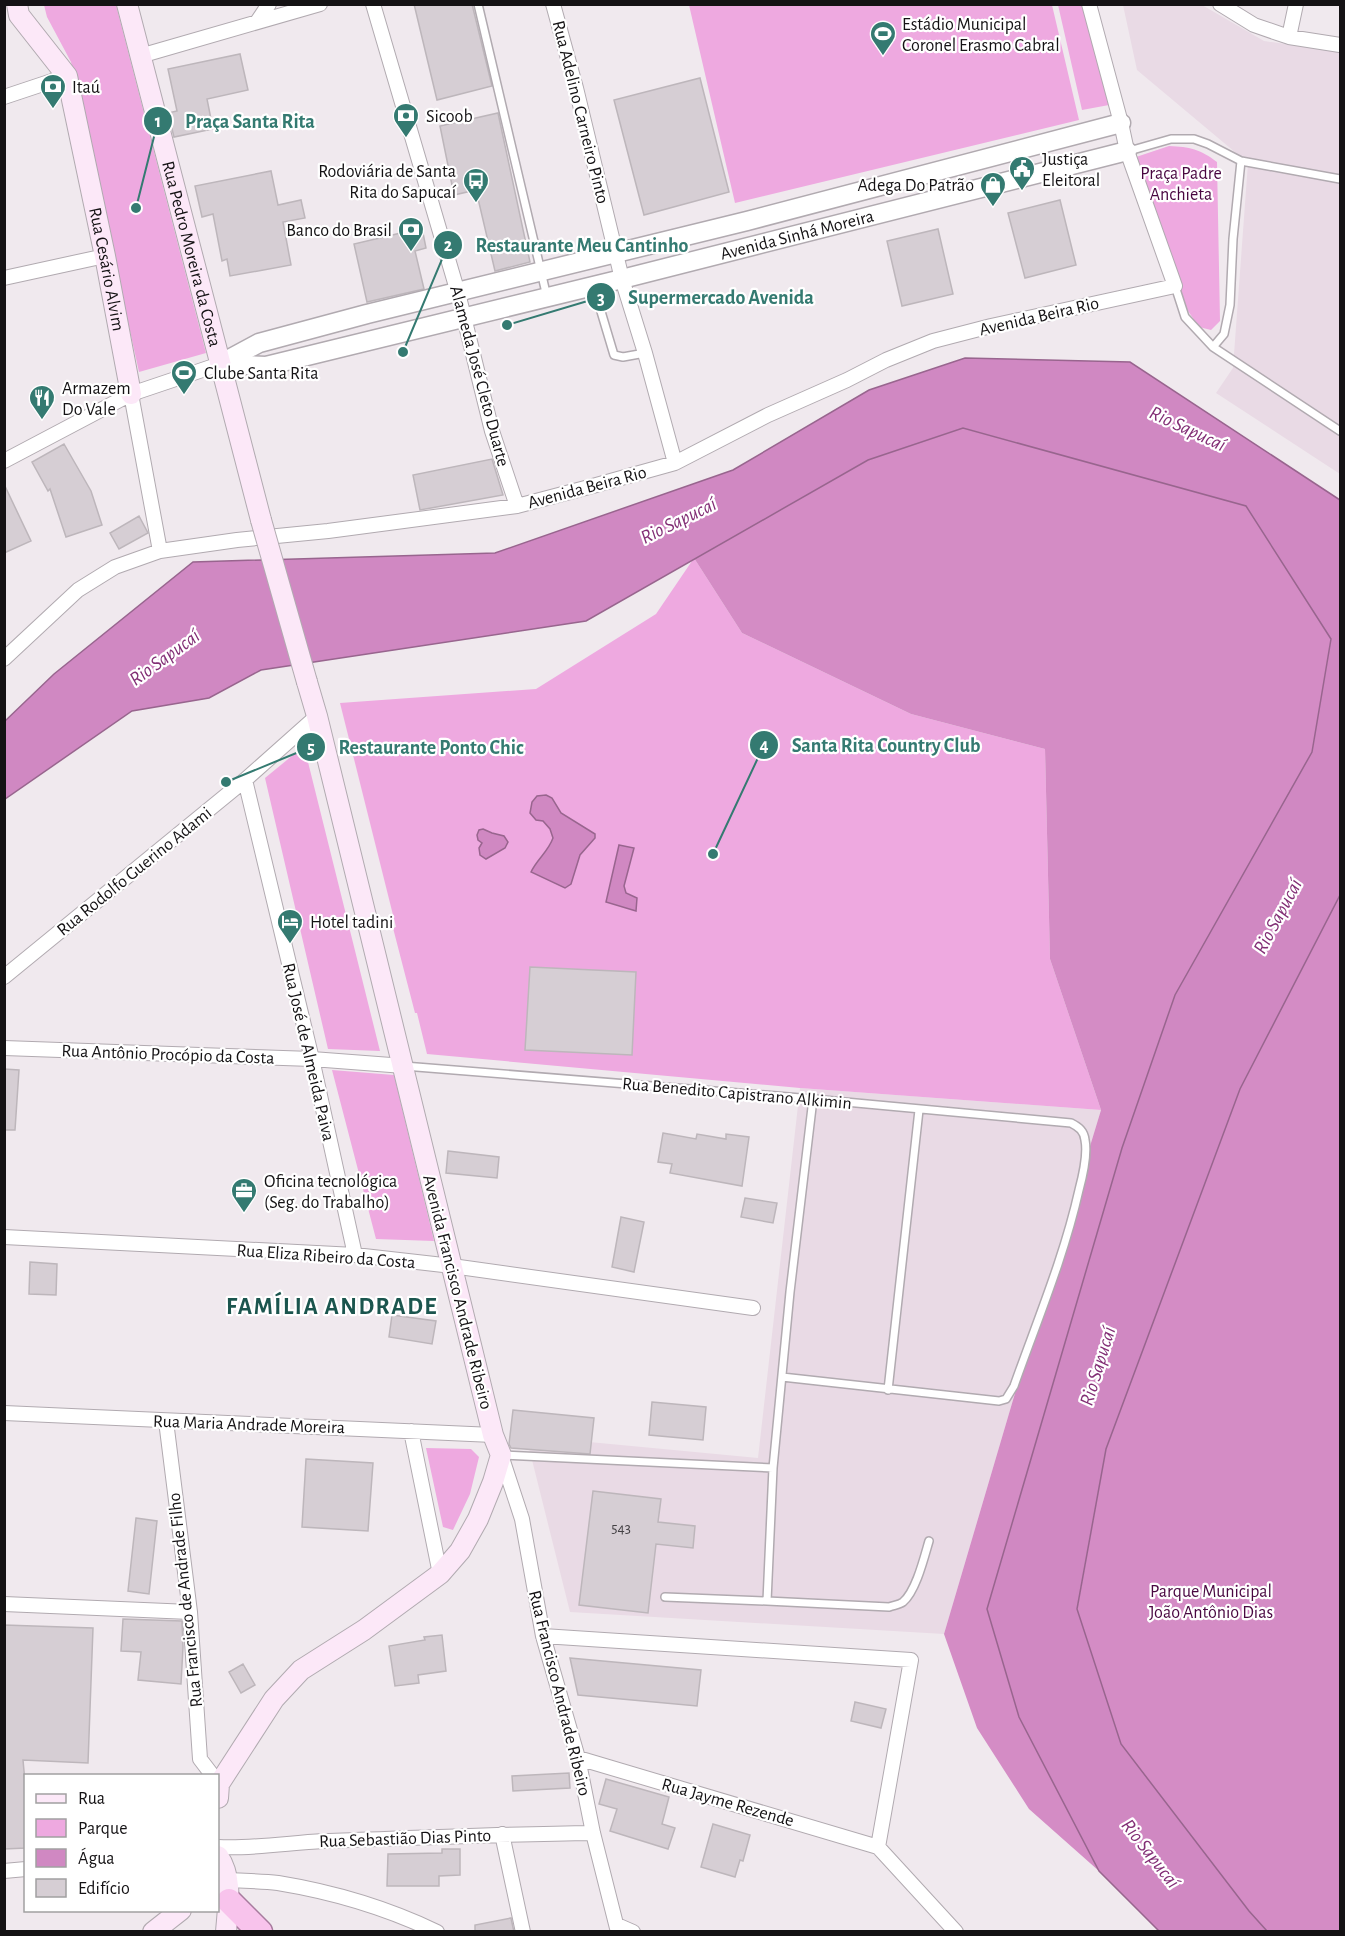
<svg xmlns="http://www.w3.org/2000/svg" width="1345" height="1936" font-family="'Alegreya Sans',sans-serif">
<rect width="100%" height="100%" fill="#f0e9ee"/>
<path fill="#e9dae5" d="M 1123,5 L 1202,5 L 1264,41 L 1340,52 L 1340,474 L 1216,393 L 1233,368 L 1248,163 L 1137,70 Z
M 800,1088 L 1101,1110 L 1013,1400 L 944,1634 L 570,1612 L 526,1436 L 758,1458 Z"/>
<path fill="#eea9e0" d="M 44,5 L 116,5 L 206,353 L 139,372 L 71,62 L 47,17 Z
M 689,5 L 1052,5 L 1079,120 L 735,203 Z
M 1058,5 L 1084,5 L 1109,105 L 1082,110 Z
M 1169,146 C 1190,147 1200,149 1217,162 L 1220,321 L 1211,330 L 1199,327 L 1177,295 L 1136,157 Z
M 694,558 L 742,633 L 911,714 L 1045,749 L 1050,959 L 1101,1110 L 800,1088 L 427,1054 L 417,1013 L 415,1013 L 393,928 L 396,927 L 340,703 L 536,689 L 656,614 Z
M 304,746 L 380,1051 L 328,1049 L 265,778 Z
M 332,1070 L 394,1075 L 434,1241 L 376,1239 Z
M 426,1448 L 471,1449 L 479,1457 L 470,1494 L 453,1530 L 443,1527 Z"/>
<path fill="#d48cc5" d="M 963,428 L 1246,506 L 1331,639 L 1312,752 L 1175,995 L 1122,1148 L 1019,1717 L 1099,1871 L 1029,1809 L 977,1728 L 944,1634 L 1013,1400 L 1101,1110 L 1050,959 L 1045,749 L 911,714 L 742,633 L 694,558 L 868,460 Z
M 1340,895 L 1340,1931 L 1267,1931 L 1249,1911 L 1121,1744 L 1077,1610 L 1106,1449 L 1240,1089 Z"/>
<path fill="#d088c2" stroke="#98658e" stroke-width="1.5" d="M 965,358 L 1130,362 L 1340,500 L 1340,895 L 1240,1089 L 1106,1449 L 1077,1609 L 1121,1744 L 1249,1911 L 1267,1931 L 1159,1931 L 1099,1871 L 1019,1717 L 987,1609 L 1122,1148 L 1175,995 L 1312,752 L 1331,639 L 1246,506 L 963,428 L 868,460 L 586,621 L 261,670 L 209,698 L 132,711 L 5,799 L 5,721 L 54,674 L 193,562 L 495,553 L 733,470 L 869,390 Z
M 546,795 L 552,798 L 561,813 L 595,834 L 595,838 L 580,855 L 571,884 L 565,888 L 531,872 C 537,859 548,852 553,838 L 550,829 L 543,821 L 536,820 L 530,813 L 532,802 L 537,796 Z
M 483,829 L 492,833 L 504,836 L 508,842 L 505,848 L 486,859 L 480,855 L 479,848 L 482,843 L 478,840 L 477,835 L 479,830 Z
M 619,845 L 634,848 L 624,886 L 626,893 L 637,898 L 636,911 L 606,902 Z"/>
<path fill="#d6ced4" stroke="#bdb6bb" stroke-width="1.5" d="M 414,4 L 472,4 L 492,86 L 437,100 Z
M 240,54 L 248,90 L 207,99 L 213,129 L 174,137 L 168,113 L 177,111 L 168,69 Z
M 700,78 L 729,192 L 644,215 L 614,100 Z
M 498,113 L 530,262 L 495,271 L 476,190 L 454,195 L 440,126 Z
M 271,171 L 278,205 L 301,200 L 305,218 L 283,222 L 291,265 L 230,276 L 227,259 L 222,261 L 213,214 L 202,217 L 195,186 Z
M 1060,200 L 1076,265 L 1025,278 L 1008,213 Z
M 422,228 L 426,248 L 415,251 L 424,289 L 367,302 L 354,244 Z
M 938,229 L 953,294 L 902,306 L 887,241 Z
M 64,444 L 91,491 L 102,525 L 66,537 L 50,489 L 48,491 L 32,462 Z
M 492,459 L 503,495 L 420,510 L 413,475 Z
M 4,484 L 31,541 L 4,553 Z
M 139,516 L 148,533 L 119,549 L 110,533 Z
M 530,967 L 636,972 L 632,1055 L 525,1050 Z
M 4,1069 L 19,1070 L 15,1130 L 4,1130 Z
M 663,1133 L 696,1139 L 697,1134 L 726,1139 L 726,1134 L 749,1137 L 742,1186 L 670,1173 L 672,1164 L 658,1162 Z
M 448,1151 L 499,1157 L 497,1178 L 446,1173 Z
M 745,1198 L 777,1203 L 773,1223 L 741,1217 Z
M 621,1217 L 644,1222 L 634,1272 L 612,1267 Z
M 30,1262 L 57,1264 L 56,1295 L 29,1294 Z
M 392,1315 L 436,1321 L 432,1344 L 389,1337 Z
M 652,1402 L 706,1407 L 703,1440 L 649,1435 Z
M 513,1410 L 594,1418 L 590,1454 L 511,1448 L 509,1444 Z
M 306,1459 L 373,1463 L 368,1531 L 302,1527 Z
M 593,1491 L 661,1499 L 658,1522 L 695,1526 L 693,1548 L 656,1544 L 648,1613 L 579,1605 Z
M 136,1518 L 157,1521 L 149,1594 L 128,1591 Z
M 123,1619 L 182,1621 L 183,1647 L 181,1684 L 138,1680 L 141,1652 L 121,1651 Z
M 4,1625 L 93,1628 L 88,1763 L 23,1760 L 26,1793 L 26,1848 L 4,1849 Z
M 442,1635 L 446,1671 L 418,1675 L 419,1683 L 395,1686 L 389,1646 L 425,1640 L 424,1637 Z
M 570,1658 L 701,1670 L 697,1706 L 578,1695 Z
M 243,1664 L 255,1685 L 241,1693 L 229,1672 Z
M 855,1702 L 886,1709 L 881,1728 L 851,1721 Z
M 569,1773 L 570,1788 L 513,1791 L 512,1776 Z
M 606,1779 L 669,1797 L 662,1824 L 675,1828 L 668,1849 L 610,1831 L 617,1809 L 599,1804 Z
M 713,1824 L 750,1835 L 743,1861 L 740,1860 L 735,1877 L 701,1867 Z
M 442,1849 L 460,1849 L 460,1875 L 439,1876 L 439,1886 L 387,1886 L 388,1854 L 442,1853 Z
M 511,1918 L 514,1932 L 475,1932 L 475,1925 Z"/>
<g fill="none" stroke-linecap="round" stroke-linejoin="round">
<defs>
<path id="service" d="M 478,4 L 547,297
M 1129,151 L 1171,139 L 1194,139 L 1208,144 L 1241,161 L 1340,179
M 1175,286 L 1185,317 L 1213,347 L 1340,431
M 594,288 L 614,355 L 623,357 L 645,353
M 1213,347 L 1224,334 L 1230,305 L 1233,239 L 1241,161
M 404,1066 L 813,1099 L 1071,1123 C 1079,1127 1084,1131 1085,1140 C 1088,1155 1083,1175 1079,1190 C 1064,1257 1037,1321 1014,1386 L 1006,1399 L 999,1401 L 990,1400 L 782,1377
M 813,1099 L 790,1292 L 773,1468 L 767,1601 L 889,1607 C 894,1605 899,1605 903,1602 C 916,1591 924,1558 929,1541
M 888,1390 L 919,1110
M 503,1455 L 773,1468
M 665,1597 L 767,1601"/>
<path id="minor" d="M 373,4 L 458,293 L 492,431 L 517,506
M 553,4 L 576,88 L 622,279 L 645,353 L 675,463
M 1220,4 L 1254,25 L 1289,37 L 1340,45
M 257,22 L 269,4
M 1289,37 L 1296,4
M 140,56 L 320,4
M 4,97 L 67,76
M 4,278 L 105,256
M 131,394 L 160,551
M 4,461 L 131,394 L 220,364
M 4,659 L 78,590 L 115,567 L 160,551 L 237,540 L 328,531 L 517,506 L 589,487 L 675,463 L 768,415 L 847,380 L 886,360 L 933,341 L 991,326 L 1175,286 L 1127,151 L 1121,123 L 1089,4
M 245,780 L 312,1059 L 355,1255
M 4,977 L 245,780 L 317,716
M 4,1048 L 312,1059 L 404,1066
M 4,1237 L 355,1255 L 452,1266 L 753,1308
M 4,1413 L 493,1435
M 166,1421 L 190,1612 L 200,1759 L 213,1776
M 411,1431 L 440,1574
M 501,1455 L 522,1519 L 543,1636 L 578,1758 L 593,1833 L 618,1932
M 4,1604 L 190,1612
M 543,1636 L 911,1660 L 878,1847
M 578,1758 L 878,1847
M 502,1834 L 523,1932
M 218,1847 C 251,1849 288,1843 323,1841 C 413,1838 503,1834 593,1833
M 878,1847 L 956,1932
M 4,1871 L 26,1869
M 228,1880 C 244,1881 262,1881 278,1883 C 333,1892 387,1908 437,1932
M 617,1925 L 633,1932"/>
<g id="tertiary">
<path d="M 220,364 L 259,343 L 367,314 L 747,221 L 1121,123"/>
<path id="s1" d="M 222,364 L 266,366 L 622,279 L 1127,151"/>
</g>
<g id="secondary">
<path id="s2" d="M 17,4 L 19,15 L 67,76 L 105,256 L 131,394"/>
<path id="s3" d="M 127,4 L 261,520"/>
<path d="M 218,1798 L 219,1784 L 274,1699 L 301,1670 L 364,1630 L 440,1574 L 460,1551 L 478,1519 L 493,1482 L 501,1455 L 493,1435 L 317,716 L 307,682"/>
<path d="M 218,1856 C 233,1878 228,1906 226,1932"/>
<path d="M 153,1932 L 181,1910"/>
</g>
<path id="trunk" d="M 229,1901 L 260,1932"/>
</defs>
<use href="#service" stroke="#b1aab0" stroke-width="10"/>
<use href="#minor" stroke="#b1aab0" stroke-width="16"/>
<use href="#tertiary" stroke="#b1aab0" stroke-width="21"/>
<use href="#secondary" stroke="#b1aab0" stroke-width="22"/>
<use href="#trunk" stroke="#a77b9e" stroke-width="27"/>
<use href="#service" stroke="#fff" stroke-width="7"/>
<use href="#minor" stroke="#fff" stroke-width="14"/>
<use href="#tertiary" stroke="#fff" stroke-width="18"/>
<use href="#secondary" stroke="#fce8f8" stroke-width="20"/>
<use href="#trunk" stroke="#f8c3ec" stroke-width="24"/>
<defs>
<path id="secondary-bridge" d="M 261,520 L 307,682"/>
</defs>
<use href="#secondary-bridge" stroke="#b1aab0" stroke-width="22" stroke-linecap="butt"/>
<use href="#secondary-bridge" stroke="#fce8f8" stroke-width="20"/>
</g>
<defs>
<symbol id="stadium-pin" viewBox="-11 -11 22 30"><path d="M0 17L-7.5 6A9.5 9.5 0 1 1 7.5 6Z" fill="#347a71" stroke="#fff"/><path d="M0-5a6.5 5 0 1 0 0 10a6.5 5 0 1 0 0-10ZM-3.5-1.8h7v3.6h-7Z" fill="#fff"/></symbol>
<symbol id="bank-pin" viewBox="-11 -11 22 30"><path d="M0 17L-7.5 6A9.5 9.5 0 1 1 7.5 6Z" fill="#347a71" stroke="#fff"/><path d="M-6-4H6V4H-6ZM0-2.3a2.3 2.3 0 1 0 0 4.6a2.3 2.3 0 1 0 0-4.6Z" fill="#fff"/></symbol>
<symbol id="civic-pin" viewBox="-11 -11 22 30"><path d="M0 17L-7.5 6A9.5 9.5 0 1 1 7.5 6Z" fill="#347a71" stroke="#fff"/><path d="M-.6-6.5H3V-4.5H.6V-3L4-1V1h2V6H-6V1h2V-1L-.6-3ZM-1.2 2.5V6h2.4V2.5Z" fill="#fff"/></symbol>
<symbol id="bus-pin" viewBox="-11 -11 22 30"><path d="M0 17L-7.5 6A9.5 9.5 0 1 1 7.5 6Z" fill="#347a71" stroke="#fff"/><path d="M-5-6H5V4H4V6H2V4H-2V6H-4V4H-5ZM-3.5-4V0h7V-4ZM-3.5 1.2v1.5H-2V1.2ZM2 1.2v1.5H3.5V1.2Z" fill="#fff"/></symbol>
<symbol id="shop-pin" viewBox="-11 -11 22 30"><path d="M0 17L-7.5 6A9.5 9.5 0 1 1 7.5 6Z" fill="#347a71" stroke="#fff"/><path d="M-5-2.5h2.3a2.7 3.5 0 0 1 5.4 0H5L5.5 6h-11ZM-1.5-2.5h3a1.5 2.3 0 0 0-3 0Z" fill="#fff"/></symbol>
<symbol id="restaurant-pin" viewBox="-11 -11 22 30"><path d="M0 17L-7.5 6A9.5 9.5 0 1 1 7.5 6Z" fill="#347a71" stroke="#fff"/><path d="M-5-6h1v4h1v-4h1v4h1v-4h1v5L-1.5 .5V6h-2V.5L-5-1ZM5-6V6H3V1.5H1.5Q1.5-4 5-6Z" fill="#fff"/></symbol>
<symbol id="hotel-pin" viewBox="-11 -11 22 30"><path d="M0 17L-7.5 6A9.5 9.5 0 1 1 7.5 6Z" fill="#347a71" stroke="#fff"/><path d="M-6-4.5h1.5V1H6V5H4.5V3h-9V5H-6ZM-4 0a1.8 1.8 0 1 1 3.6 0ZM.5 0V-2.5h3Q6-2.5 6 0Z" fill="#fff"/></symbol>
<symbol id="office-pin" viewBox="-11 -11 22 30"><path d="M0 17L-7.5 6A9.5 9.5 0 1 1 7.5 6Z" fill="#347a71" stroke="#fff"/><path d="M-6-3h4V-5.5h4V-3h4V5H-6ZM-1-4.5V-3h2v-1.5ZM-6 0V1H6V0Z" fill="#fff"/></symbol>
</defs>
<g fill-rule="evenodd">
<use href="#stadium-pin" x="868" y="19" width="30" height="40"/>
<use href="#bank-pin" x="38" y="72" width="30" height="40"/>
<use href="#bank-pin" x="391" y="101" width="30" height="40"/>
<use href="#civic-pin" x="1007" y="154" width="30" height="40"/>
<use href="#bus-pin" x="461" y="166" width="30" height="40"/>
<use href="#shop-pin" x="978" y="170" width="30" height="40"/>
<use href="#bank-pin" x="396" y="215" width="30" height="40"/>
<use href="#stadium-pin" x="169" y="358" width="30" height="40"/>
<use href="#restaurant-pin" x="27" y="383" width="30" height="40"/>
<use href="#hotel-pin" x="275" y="907" width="30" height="40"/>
<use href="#office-pin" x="229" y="1176" width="30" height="40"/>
</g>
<g text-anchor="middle" stroke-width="4.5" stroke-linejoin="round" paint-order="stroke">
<g font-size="15" fill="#444144">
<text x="621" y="1533">543</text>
</g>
<g font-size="18" fill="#141214" stroke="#fff" text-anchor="start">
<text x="902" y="30">Estádio Municipal<tspan x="902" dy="21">Coronel Erasmo Cabral</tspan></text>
<text x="72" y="93">Itaú</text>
<text x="426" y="122">Sicoob</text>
<text x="1042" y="165">Justiça<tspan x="1042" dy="21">Eleitoral</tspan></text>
<text x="456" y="177" text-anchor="end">Rodoviária de Santa<tspan x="456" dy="21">Rita do Sapucaí</tspan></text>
<text x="974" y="191" text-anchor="end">Adega Do Patrão</text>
<text x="392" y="236" text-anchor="end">Banco do Brasil</text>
<text x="204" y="379">Clube Santa Rita</text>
<text x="62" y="394">Armazem<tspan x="62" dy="21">Do Vale</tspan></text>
<text x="310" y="928">Hotel tadini</text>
<text x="264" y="1187">Oficina tecnológica<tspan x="264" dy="21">(Seg. do Trabalho)</tspan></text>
</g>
<g font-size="18" fill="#141214" stroke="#fff">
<text transform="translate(581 112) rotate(76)" y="6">Rua Adelino Carneiro Pinto</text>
<text dy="6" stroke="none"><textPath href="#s1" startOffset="591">Avenida Sinhá Moreira</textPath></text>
<text dy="6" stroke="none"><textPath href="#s3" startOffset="258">Rua Pedro Moreira da Costa</textPath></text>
<text dy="6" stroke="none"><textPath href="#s2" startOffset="286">Rua Cesário Alvim</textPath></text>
<text transform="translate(1039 316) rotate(-13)" y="6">Avenida Beira Rio</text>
<text transform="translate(480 376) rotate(75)" y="6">Alameda José Cleto Duarte</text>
<text transform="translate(587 487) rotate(-15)" y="6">Avenida Beira Rio</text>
<text transform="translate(134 871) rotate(-39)" y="6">Rua Rodolfo Guerino Adami</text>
<text transform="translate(309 1052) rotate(77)" y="6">Rua José de Almeida Paiva</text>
<text transform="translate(168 1054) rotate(2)" y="6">Rua Antônio Procópio da Costa</text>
<text transform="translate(737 1093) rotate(5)" y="6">Rua Benedito Capistrano Alkimin</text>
<text transform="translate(326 1256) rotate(4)" y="6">Rua Eliza Ribeiro da Costa</text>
<text transform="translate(458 1292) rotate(76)" y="6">Avenida Francisco Andrade Ribeiro</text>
<text transform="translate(249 1424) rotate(2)" y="6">Rua Maria Andrade Moreira</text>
<text transform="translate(185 1600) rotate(-96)" y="6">Rua Francisco de Andrade Filho</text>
<text transform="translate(560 1693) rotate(76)" y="6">Rua Francisco Andrade Ribeiro</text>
<text transform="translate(728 1802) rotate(16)" y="6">Rua Jayme Rezende</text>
<text transform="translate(405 1838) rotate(-2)" y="6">Rua Sebastião Dias Pinto</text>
</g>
<g font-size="18" fill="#490741" stroke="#fff">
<text x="1181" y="179">Praça Padre<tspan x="1181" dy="21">Anchieta</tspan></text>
<text x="1211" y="1597">Parque Municipal<tspan x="1211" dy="21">João Antônio Dias</tspan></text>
</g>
<g font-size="20" font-style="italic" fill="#822e75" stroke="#fff">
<text transform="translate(1188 428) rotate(25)" y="7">Rio Sapucaí</text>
<text transform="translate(678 520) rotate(-26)" y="7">Rio Sapucaí</text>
<text transform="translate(164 657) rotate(-36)" y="7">Rio Sapucaí</text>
<text transform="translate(1277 916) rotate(-62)" y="7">Rio Sapucaí</text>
<text transform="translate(1097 1366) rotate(-73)" y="7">Rio Sapucaí</text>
<text transform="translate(1151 1853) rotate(52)" y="7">Rio Sapucaí</text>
</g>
<g font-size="24" font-weight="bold" letter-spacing="1.5" fill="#1b554e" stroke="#fff">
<text x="332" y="1314">FAMÍLIA ANDRADE</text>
</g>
</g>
<path fill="none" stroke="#347a71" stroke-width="2" d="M136 208L158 121M403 352L448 245M507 325L601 297M713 854L764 745M226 782L311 747"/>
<g fill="#347a71" stroke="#fff" stroke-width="2">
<circle cx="136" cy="208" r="6"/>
<circle cx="403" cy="352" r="6"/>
<circle cx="507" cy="325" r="6"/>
<circle cx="713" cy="854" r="6"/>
<circle cx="226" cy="782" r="6"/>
<circle cx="158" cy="121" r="15"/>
<circle cx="448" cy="245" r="15"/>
<circle cx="601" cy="297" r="15"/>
<circle cx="764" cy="745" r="15"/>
<circle cx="311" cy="747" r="15"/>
</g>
<g font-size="18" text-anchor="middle" font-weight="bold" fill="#fff">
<text x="158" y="127">1</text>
<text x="448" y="251">2</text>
<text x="601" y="304">3</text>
<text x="764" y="751">4</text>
<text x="311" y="753">5</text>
</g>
<g font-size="20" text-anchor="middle" font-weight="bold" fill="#347a71" stroke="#fff" stroke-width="4.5" stroke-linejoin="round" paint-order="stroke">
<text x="250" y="128">Praça Santa Rita</text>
<text x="582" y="252">Restaurante Meu Cantinho</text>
<text x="721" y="304">Supermercado Avenida</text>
<text x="886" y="752">Santa Rita Country Club</text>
<text x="431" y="754">Restaurante Ponto Chic</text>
</g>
<rect width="1345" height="1936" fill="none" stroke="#141214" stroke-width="12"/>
<rect x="24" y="1774" width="195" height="138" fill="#ffffff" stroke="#a1a0a1" stroke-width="1.5"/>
<rect x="36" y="1794" width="30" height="9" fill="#fce8f8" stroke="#a1a0a1" stroke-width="1.5"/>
<text x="78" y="1804" font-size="18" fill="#141214">Rua</text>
<rect x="36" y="1819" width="30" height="18" fill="#eea9e0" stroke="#a1a0a1" stroke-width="1.5"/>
<text x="78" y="1834" font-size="18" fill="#141214">Parque</text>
<rect x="36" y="1849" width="30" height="18" fill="#d088c2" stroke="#a1a0a1" stroke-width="1.5"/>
<text x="78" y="1864" font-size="18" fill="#141214">Água</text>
<rect x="36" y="1879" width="30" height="18" fill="#d6ced4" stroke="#a1a0a1" stroke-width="1.5"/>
<text x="78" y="1894" font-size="18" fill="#141214">Edifício</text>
</svg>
